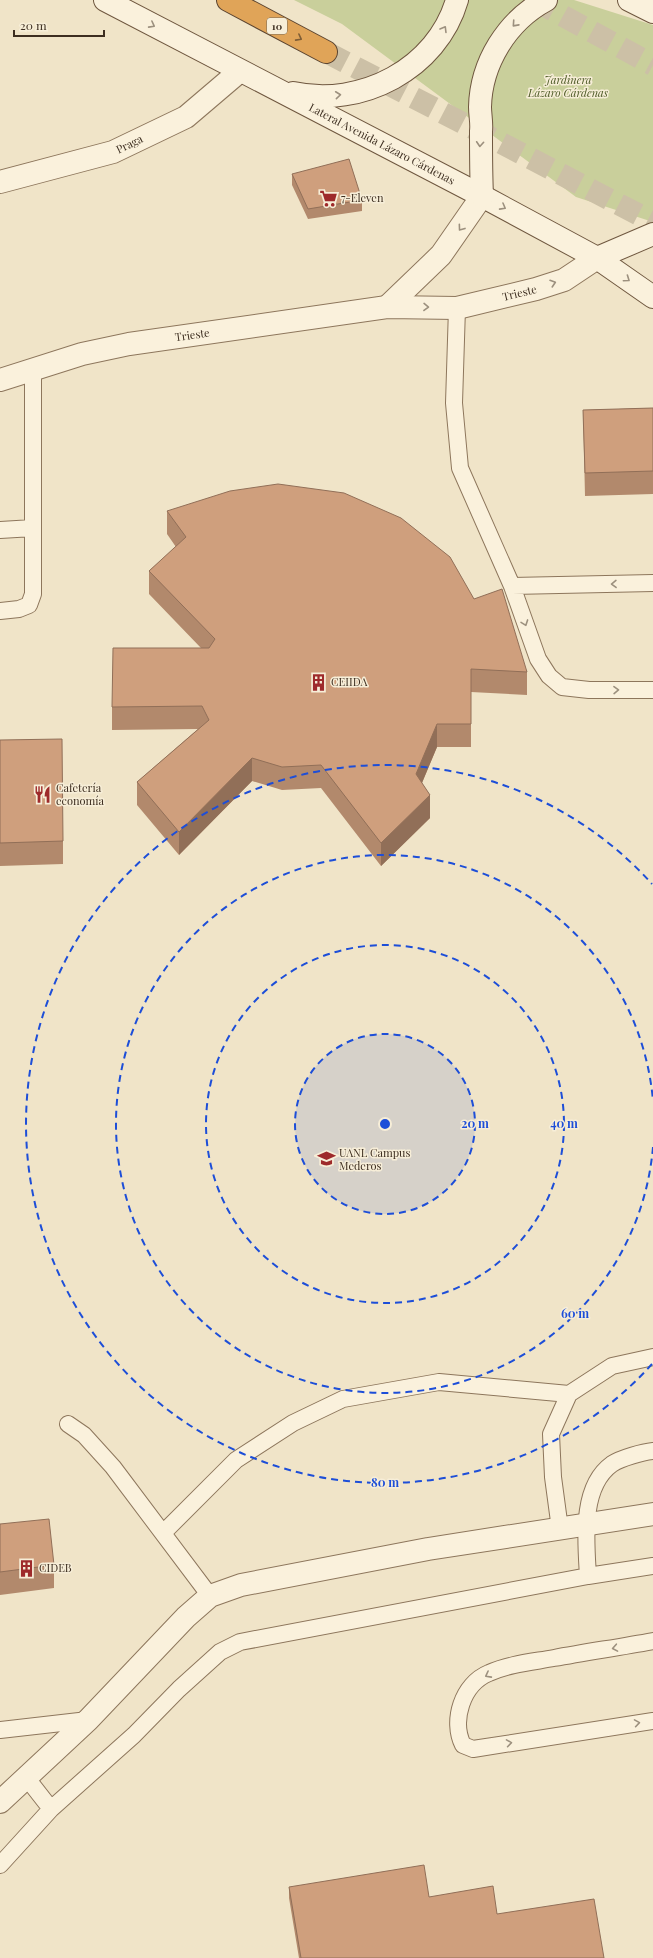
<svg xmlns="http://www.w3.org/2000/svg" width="653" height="1958" font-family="'Playfair Display',serif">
<rect width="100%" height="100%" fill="#f0e4c8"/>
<path fill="#c9cf9b" d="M 294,0 L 574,0 L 653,25 L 653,222 L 576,197 L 342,24 Z"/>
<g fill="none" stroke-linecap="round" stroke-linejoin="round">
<path stroke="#ccc0a6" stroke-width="22" stroke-dasharray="22 11" stroke-linecap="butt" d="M 534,0 L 653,65
M 326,52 L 653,222"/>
<defs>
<path id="lane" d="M 457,308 L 454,403 L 460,468 L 512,586 L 538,659 L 549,676 L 562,687 L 589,690 L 653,690
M 0,530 L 33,528
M 512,586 L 653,583
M 0,611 L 19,609 L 29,605 L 33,594 L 33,369
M 68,1424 L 84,1435 L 113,1467 L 210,1596
M 560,1529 L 553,1477 L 551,1434 L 569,1394 L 612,1366 L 653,1357
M 163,1533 L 236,1460 L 293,1423 L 343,1399 L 439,1382 L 569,1394
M 588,1576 C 586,1541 580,1487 612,1464 C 621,1458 643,1452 653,1451
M 653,1641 C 620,1647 587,1652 554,1658 C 532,1662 509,1664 489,1673 C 462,1684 451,1721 463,1745 L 473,1749 L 653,1721
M 0,1730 L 88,1720
M 26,1777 L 51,1809
M 0,1865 L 51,1809 L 134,1735 L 179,1689 L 220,1652 L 240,1642 L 588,1576 L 653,1566"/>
<g id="street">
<path id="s1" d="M 0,182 L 113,152 L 186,117 L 240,71"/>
<path d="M 387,307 L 441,255 L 482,196"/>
<path id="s2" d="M 0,380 L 82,354 L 129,344 L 387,307 L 457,308 L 536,289 L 564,280 L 597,258"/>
<path d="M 0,1802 L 88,1720 L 186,1617 L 210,1596 L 241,1585 L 428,1549 L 653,1514"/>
</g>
<g id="secondary">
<path id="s3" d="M 105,0 L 482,196 L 597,258 L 653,297"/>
<path d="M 629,0 L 653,12"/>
<path d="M 293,93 C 361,108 437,69 457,0"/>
<path d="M 482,196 C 481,174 481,153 481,131 C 482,123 480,115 480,107 C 481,63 507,21 546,0"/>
<path d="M 597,258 L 653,234"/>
</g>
<path id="highway" d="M 228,0 L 326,52"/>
</defs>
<use href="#lane" stroke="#8d765c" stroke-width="18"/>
<use href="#street" stroke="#8d765c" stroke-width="24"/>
<use href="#secondary" stroke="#6f573f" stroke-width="24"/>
<use href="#highway" stroke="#5b4430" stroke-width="24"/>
<use href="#lane" stroke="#faf1dc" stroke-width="16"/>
<use href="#street" stroke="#faf1dc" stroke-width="22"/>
<use href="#secondary" stroke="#faf1dc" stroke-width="22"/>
<use href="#highway" stroke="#e0a458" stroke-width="22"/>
</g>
<path fill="#b2896c" d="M 292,174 L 362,200 L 362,211 L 308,219 L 292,185 Z
M 653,408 L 653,494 L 585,496 L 583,410 Z
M 167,511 L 474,599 L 527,672 L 527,695 L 471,692 L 471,747 L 437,747 L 422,783 L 430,818 L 381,866 L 321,788 L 282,790 L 252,781 L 179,855 L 137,805 L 137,782 L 198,729 L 112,730 L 112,707 L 201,648 L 149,594 L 149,571 L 176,547 L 167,534 Z
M 0,740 L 63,841 L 63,864 L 0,866 Z
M 0,1524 L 54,1565 L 54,1588 L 0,1595 Z
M 289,1887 L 429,1897 L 497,1914 L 604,1958 L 299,1958 L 289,1898 Z"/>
<path fill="#916f58" d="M 437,724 L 437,747 L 416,797 L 416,774 Z
M 252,758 L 252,781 L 179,855 L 179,832 Z
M 430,795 L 430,818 L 381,866 L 381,843 Z"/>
<path fill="#cf9f7d" stroke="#916f58" d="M 349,159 L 362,200 L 308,209 L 292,174 Z
M 653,408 L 653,471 L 585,473 L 583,410 Z
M 278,484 L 344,493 L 401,518 L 450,557 L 474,599 L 502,589 L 527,672 L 471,669 L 471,724 L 437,724 L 416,774 L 430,795 L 381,843 L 321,765 L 282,767 L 252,758 L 179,832 L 137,782 L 209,720 L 202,706 L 112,707 L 113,648 L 209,648 L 215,639 L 149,571 L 186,537 L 167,511 L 230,491 Z
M 62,739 L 63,841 L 0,843 L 0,740 Z
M 49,1519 L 54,1565 L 0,1572 L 0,1524 Z
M 424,1865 L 429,1897 L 493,1886 L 497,1914 L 594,1899 L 604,1958 L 301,1958 L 289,1887 Z"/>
<defs><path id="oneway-chevron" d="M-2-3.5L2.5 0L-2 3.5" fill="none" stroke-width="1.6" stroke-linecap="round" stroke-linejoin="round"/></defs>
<g stroke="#9c907e">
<use href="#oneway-chevron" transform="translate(515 24) rotate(132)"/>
<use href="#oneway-chevron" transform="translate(152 25) rotate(28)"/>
<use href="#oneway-chevron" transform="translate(444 29) rotate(-59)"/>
<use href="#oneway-chevron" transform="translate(338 95) rotate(-6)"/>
<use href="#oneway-chevron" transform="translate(480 144) rotate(94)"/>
<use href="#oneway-chevron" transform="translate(503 207) rotate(29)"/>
<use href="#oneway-chevron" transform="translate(461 228) rotate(126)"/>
<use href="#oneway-chevron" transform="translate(627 279) rotate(35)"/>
<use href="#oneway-chevron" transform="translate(553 283) rotate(-18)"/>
<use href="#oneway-chevron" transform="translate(426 307) rotate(1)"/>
<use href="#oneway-chevron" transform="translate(614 584) rotate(179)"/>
<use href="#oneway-chevron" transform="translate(525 623) rotate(70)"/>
<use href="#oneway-chevron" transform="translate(616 690) rotate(-1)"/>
<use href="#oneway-chevron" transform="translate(615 1648) rotate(170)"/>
<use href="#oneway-chevron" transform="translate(488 1675) rotate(152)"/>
<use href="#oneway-chevron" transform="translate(637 1723) rotate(-9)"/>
<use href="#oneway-chevron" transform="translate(509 1743) rotate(-9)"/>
</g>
<use stroke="#7e5d36" href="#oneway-chevron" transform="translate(299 38) rotate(28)"/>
<circle cx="385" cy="1124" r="90" fill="#1d4ed8" fill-opacity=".12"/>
<g fill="none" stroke="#1d4ed8" stroke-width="2" stroke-dasharray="7 5">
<circle cx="385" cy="1124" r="90"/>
<circle cx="385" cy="1124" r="179"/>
<path d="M653 1147A269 269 0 1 1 653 1101"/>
<path d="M652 1364A359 359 0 1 1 652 884"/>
</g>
<defs>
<symbol id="supermarket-bare" viewBox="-9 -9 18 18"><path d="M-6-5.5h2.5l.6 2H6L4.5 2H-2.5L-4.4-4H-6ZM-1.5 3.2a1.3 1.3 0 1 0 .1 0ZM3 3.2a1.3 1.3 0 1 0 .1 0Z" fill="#9e2a2b" stroke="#f7eed8" stroke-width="2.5" paint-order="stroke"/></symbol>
<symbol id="building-bare" viewBox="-9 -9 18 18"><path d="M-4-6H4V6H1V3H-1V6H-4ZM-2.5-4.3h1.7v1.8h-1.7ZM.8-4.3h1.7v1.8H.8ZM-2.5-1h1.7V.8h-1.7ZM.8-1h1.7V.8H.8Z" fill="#9e2a2b" stroke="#f7eed8" stroke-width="2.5" paint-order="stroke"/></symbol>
<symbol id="restaurant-bare" viewBox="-9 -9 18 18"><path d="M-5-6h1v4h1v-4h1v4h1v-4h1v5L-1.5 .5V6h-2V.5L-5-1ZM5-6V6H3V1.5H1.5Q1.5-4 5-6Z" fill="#9e2a2b" stroke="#f7eed8" stroke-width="2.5" paint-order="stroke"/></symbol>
<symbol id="university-bare" viewBox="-9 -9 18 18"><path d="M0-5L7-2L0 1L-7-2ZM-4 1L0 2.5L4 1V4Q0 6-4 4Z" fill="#9e2a2b" stroke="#f7eed8" stroke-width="2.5" paint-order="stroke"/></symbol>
</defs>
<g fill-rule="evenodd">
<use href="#supermarket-bare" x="316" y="186" width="25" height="25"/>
<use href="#building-bare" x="306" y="670" width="25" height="25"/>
<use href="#restaurant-bare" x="30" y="782" width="25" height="25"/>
<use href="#university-bare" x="314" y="1146" width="25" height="25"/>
<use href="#building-bare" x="14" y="1556" width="25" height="25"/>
</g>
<g text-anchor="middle" stroke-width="3" stroke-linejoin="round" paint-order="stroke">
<rect fill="#f7eed8" stroke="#756857" stroke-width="1" x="267" y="18" width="20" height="16" rx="3"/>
<g font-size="10" font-weight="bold" fill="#3d2e20">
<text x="277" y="30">10</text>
</g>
<g font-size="11" font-style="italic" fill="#4d5a26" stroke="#f7eed8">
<text x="568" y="84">Jardinera<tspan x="568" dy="13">Lázaro Cárdenas</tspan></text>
</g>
<g font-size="11" fill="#3d2e20" stroke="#f7eed8">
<text dy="4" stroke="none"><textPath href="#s1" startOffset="135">Praga</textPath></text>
<text dy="4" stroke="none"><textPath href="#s3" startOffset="312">Lateral Avenida Lázaro Cárdenas</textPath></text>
<text dy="4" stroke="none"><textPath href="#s2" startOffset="529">Trieste</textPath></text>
<text dy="4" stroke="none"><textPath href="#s2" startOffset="198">Trieste</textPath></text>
</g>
<g font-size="11" fill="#3d2e20" stroke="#f7eed8" text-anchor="start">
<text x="341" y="202">7-Eleven</text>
<text x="331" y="686">CEIIDA</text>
<text x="56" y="792">Cafetería<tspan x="56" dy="13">economía</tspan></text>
<text x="339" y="1157">UANL Campus<tspan x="339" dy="13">Mederos</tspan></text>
<text x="39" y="1572">CIDEB</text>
</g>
</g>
<circle cx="385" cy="1124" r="6" fill="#1d4ed8" stroke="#f7eed8" stroke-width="2"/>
<g font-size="12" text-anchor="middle" font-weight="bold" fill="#1d4ed8" stroke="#f7eed8" stroke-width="3" stroke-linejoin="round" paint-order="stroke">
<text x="475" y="1128">20 m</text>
<text x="564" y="1128">40 m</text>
<text x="575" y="1318">60 m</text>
<text x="385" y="1487">80 m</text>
</g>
<path d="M14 30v6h90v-6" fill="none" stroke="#3d2e20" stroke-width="2"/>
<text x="20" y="30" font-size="12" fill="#3d2e20" stroke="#f7eed8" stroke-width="3" paint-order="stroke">20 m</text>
</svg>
